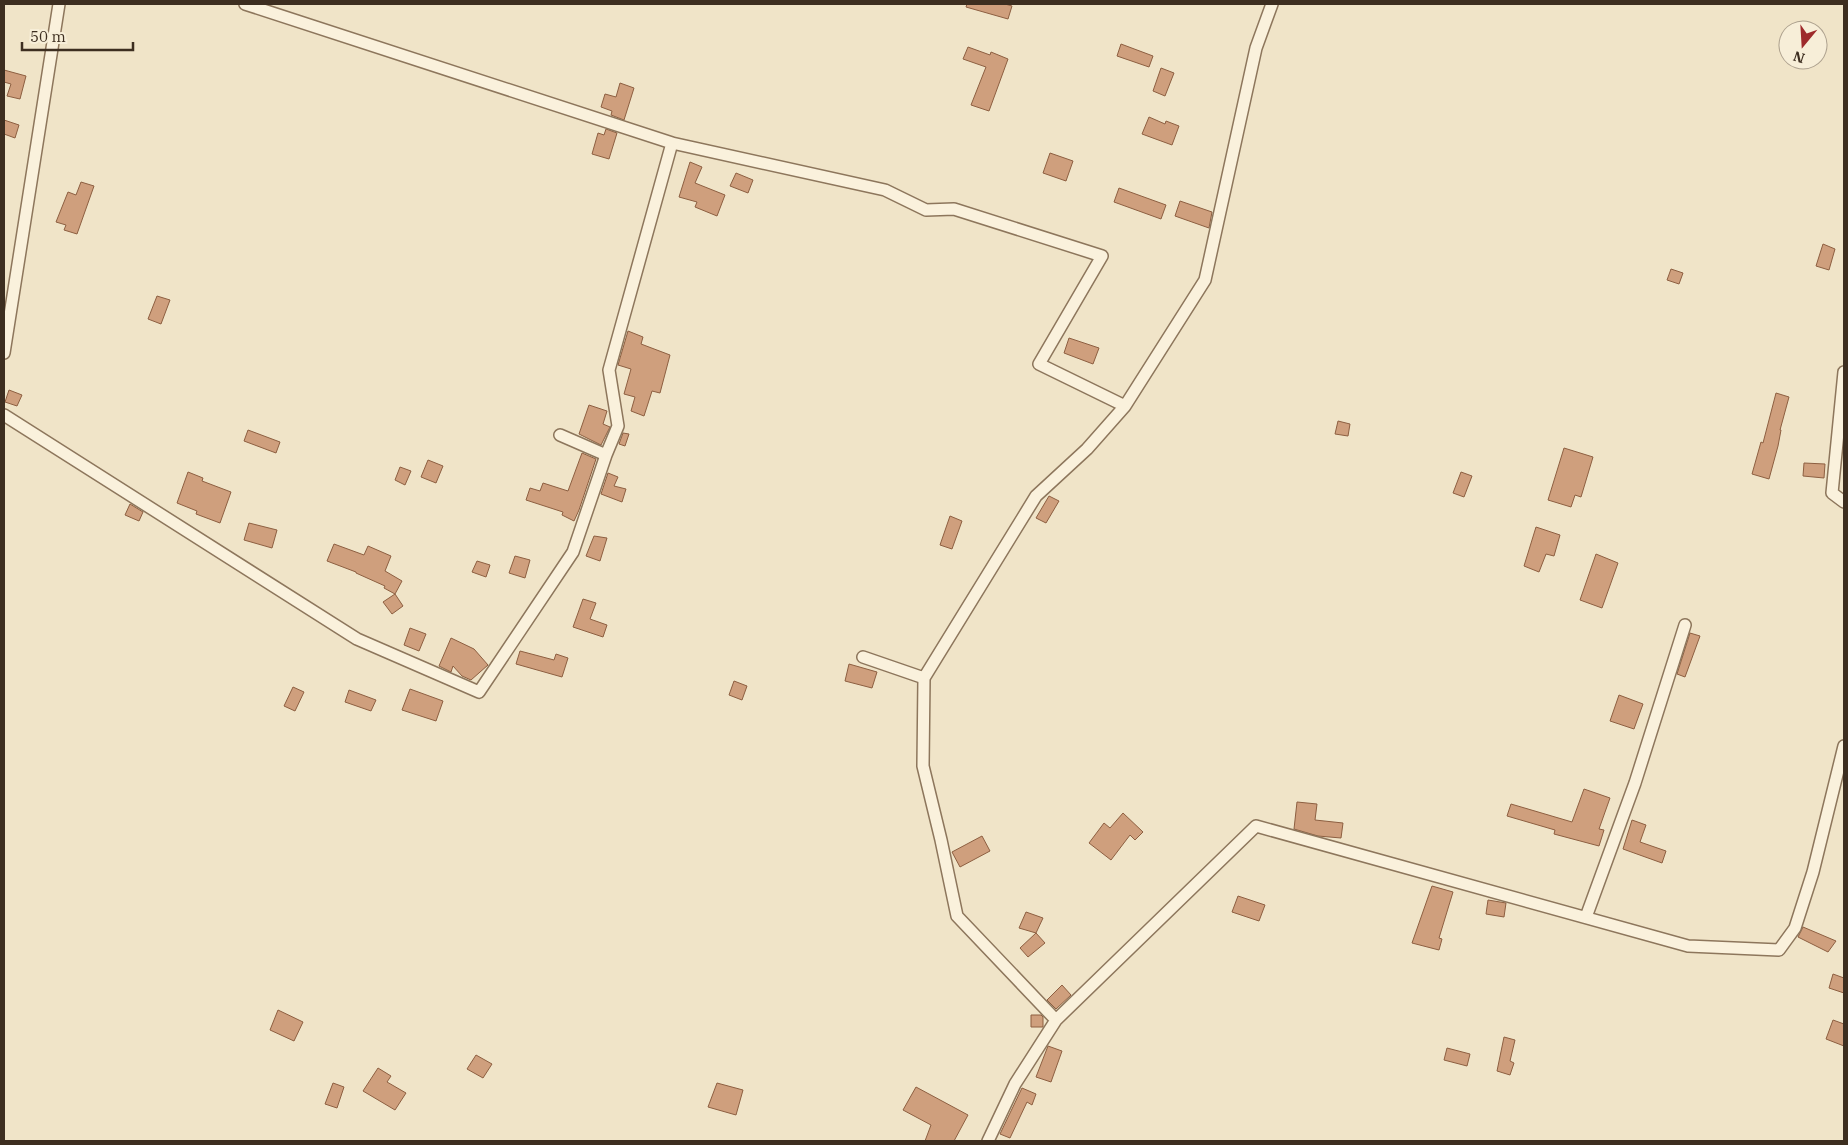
<svg xmlns="http://www.w3.org/2000/svg" width="1848" height="1145" font-family="'IBM Plex Serif',serif">
<rect width="100%" height="100%" fill="#f0e4c8"/>
<path fill="#cf9f7d" stroke="#8d5f41" d="M 967,4 L 1005,4 L 1012,6 L 1008,19 L 966,7 Z
M 1121,44 L 1153,56 L 1149,67 L 1117,56 Z
M 968,47 L 990,55 L 991,52 L 1008,59 L 989,111 L 971,105 L 986,67 L 963,59 Z
M 1161,68 L 1174,73 L 1165,96 L 1153,91 Z
M 4,70 L 26,76 L 20,99 L 7,96 L 11,84 L 4,82 Z
M 620,83 L 634,88 L 624,120 L 611,115 L 612,111 L 601,107 L 605,94 L 616,97 Z
M 1149,117 L 1165,124 L 1166,121 L 1179,126 L 1172,145 L 1142,134 Z
M 4,120 L 19,125 L 15,138 L 4,134 Z
M 606,129 L 617,133 L 609,159 L 592,154 L 598,133 L 604,135 Z
M 1050,153 L 1073,161 L 1066,181 L 1043,173 Z
M 690,162 L 702,167 L 695,183 L 725,195 L 717,216 L 695,207 L 697,202 L 679,197 Z
M 736,173 L 753,180 L 748,193 L 730,186 Z
M 81,182 L 94,186 L 77,234 L 64,230 L 66,225 L 56,222 L 68,192 L 76,195 Z
M 1119,188 L 1166,205 L 1161,219 L 1114,202 Z
M 1180,201 L 1212,212 L 1209,228 L 1175,216 Z
M 1823,244 L 1835,249 L 1829,270 L 1816,266 Z
M 1671,269 L 1683,273 L 1679,284 L 1667,280 Z
M 157,296 L 170,300 L 161,324 L 148,319 Z
M 628,331 L 643,337 L 641,344 L 670,355 L 660,393 L 652,391 L 644,416 L 631,411 L 635,397 L 624,394 L 631,369 L 618,365 Z
M 1069,338 L 1099,348 L 1093,364 L 1064,353 Z
M 9,390 L 22,395 L 17,406 L 5,402 Z
M 1776,393 L 1789,397 L 1780,430 L 1781,430 L 1778,446 L 1769,479 L 1752,474 L 1761,442 L 1763,443 Z
M 589,405 L 607,411 L 603,424 L 610,427 L 601,445 L 579,434 Z
M 1338,421 L 1350,424 L 1348,436 L 1335,434 Z
M 248,430 L 280,442 L 276,453 L 244,441 Z
M 623,433 L 629,434 L 625,446 L 619,444 Z
M 1564,448 L 1593,457 L 1581,497 L 1575,495 L 1571,507 L 1548,500 Z
M 582,453 L 596,459 L 579,510 L 574,521 L 562,515 L 563,512 L 526,500 L 530,488 L 540,491 L 543,483 L 568,491 Z
M 428,460 L 443,466 L 436,483 L 421,477 Z
M 1804,463 L 1825,464 L 1824,478 L 1803,476 Z
M 400,467 L 411,471 L 405,485 L 395,480 Z
M 188,472 L 203,478 L 202,481 L 231,492 L 220,523 L 196,514 L 197,511 L 177,503 Z
M 1461,472 L 1472,476 L 1464,497 L 1453,493 Z
M 608,473 L 618,477 L 614,486 L 626,489 L 622,502 L 601,494 Z
M 1049,496 L 1059,501 L 1046,523 L 1036,518 Z
M 130,504 L 143,512 L 139,521 L 125,515 Z
M 950,516 L 962,521 L 952,549 L 940,545 Z
M 249,523 L 277,530 L 272,548 L 244,540 Z
M 1536,527 L 1560,535 L 1554,556 L 1546,554 L 1539,572 L 1524,566 Z
M 594,536 L 607,538 L 600,561 L 586,556 Z
M 334,544 L 364,555 L 368,546 L 391,556 L 385,571 L 402,581 L 395,594 L 384,588 L 385,586 L 356,573 L 356,572 L 327,561 Z
M 1596,554 L 1618,563 L 1602,608 L 1580,600 Z
M 515,556 L 530,560 L 525,578 L 509,573 Z
M 477,561 L 490,565 L 486,577 L 472,572 Z
M 395,594 L 403,606 L 392,614 L 383,602 Z
M 583,599 L 596,603 L 590,619 L 607,625 L 603,637 L 573,627 Z
M 410,628 L 426,634 L 419,651 L 404,645 Z
M 1690,633 L 1700,636 L 1685,677 L 1677,674 Z
M 451,638 L 474,649 L 488,665 L 471,680 L 462,676 L 453,666 L 451,672 L 439,666 Z
M 520,651 L 554,660 L 556,654 L 568,658 L 562,677 L 516,664 Z
M 849,664 L 877,672 L 872,688 L 845,681 Z
M 734,681 L 747,686 L 742,700 L 729,695 Z
M 293,687 L 304,692 L 295,711 L 284,706 Z
M 410,689 L 443,701 L 436,721 L 402,710 Z
M 349,690 L 376,700 L 371,711 L 345,702 Z
M 1619,695 L 1643,704 L 1634,729 L 1610,721 Z
M 1584,789 L 1610,798 L 1599,829 L 1604,830 L 1599,846 L 1554,834 L 1555,830 L 1507,816 L 1511,804 L 1572,822 Z
M 1297,802 L 1317,804 L 1315,820 L 1343,823 L 1341,838 L 1318,836 L 1294,829 Z
M 1123,813 L 1143,832 L 1135,840 L 1130,835 L 1111,860 L 1089,843 L 1104,823 L 1110,828 Z
M 1632,820 L 1646,825 L 1640,842 L 1666,851 L 1662,863 L 1623,849 Z
M 982,836 L 990,851 L 960,867 L 952,852 Z
M 1432,886 L 1453,892 L 1439,938 L 1442,939 L 1439,950 L 1412,943 Z
M 1238,896 L 1265,905 L 1259,921 L 1232,912 Z
M 1488,900 L 1506,903 L 1504,917 L 1486,914 Z
M 1026,912 L 1043,918 L 1036,933 L 1019,928 Z
M 1803,927 L 1836,941 L 1828,952 L 1798,937 Z
M 1036,933 L 1045,943 L 1028,957 L 1020,948 Z
M 1833,974 L 1844,978 L 1844,993 L 1829,988 Z
M 1062,985 L 1071,995 L 1056,1009 L 1047,1000 Z
M 278,1010 L 303,1022 L 294,1041 L 270,1030 Z
M 1031,1015 L 1041,1015 L 1043,1017 L 1043,1027 L 1031,1027 Z
M 1833,1020 L 1844,1024 L 1844,1046 L 1826,1039 Z
M 1504,1037 L 1515,1040 L 1510,1061 L 1514,1063 L 1510,1075 L 1497,1071 Z
M 1048,1046 L 1062,1051 L 1051,1082 L 1036,1077 Z
M 1447,1048 L 1470,1054 L 1467,1066 L 1444,1060 Z
M 476,1055 L 492,1064 L 483,1078 L 467,1069 Z
M 378,1068 L 391,1076 L 387,1082 L 406,1093 L 395,1110 L 363,1091 Z
M 333,1083 L 344,1087 L 337,1108 L 325,1104 Z
M 717,1083 L 743,1090 L 736,1115 L 708,1107 Z
M 916,1087 L 968,1115 L 954,1141 L 925,1141 L 931,1125 L 903,1110 Z
M 1022,1088 L 1036,1094 L 1032,1105 L 1027,1102 L 1010,1138 L 1000,1134 Z"/>
<g fill="none" stroke-linecap="round" stroke-linejoin="round">
<defs>
<path id="minor" d="M 672,143 L 885,190 L 926,210 L 954,209 L 1102,256 L 1039,364 L 1125,406
M 4,353 L 59,4
M 1844,372 L 1832,493 L 1844,502
M 4,415 L 357,639 L 479,692 L 573,552 L 606,455 L 618,426 L 609,370 L 672,143 L 245,4
M 560,435 L 606,455
M 863,657 L 924,678
M 1586,917 L 1635,783 L 1685,625
M 1056,1020 L 957,916 L 941,840 L 923,766 L 924,678 L 1036,496 L 1087,449 L 1125,406 L 1205,280 L 1256,48 L 1272,4
M 988,1141 L 1015,1084 L 1056,1020 L 1256,826 L 1688,946 L 1779,950 L 1795,928 L 1813,872 L 1844,746"/>
</defs>
<use href="#minor" stroke="#8d765c" stroke-width="14"/>
<use href="#minor" stroke="#faf1dc" stroke-width="11"/>
</g>
<rect width="1848" height="1145" fill="none" stroke="#3d2e20" stroke-width="10"/>
<g transform="translate(1803 45) rotate(198)"><circle r="24" fill="#f7eed8" stroke="#ada18e"/>
<path d="M0-4L9 19L0 12L-9 19Z" fill="#9e2a2b"/>
<text y="-8" font-size="14" font-weight="bold" text-anchor="middle" fill="#3d2e20">N</text>
</g>
<path d="M22 42v8h111v-8" fill="none" stroke="#3d2e20" stroke-width="2.5"/>
<text x="30" y="42" font-size="15" fill="#3d2e20" stroke="#f7eed8" stroke-width="4" paint-order="stroke">50 m</text>
</svg>
